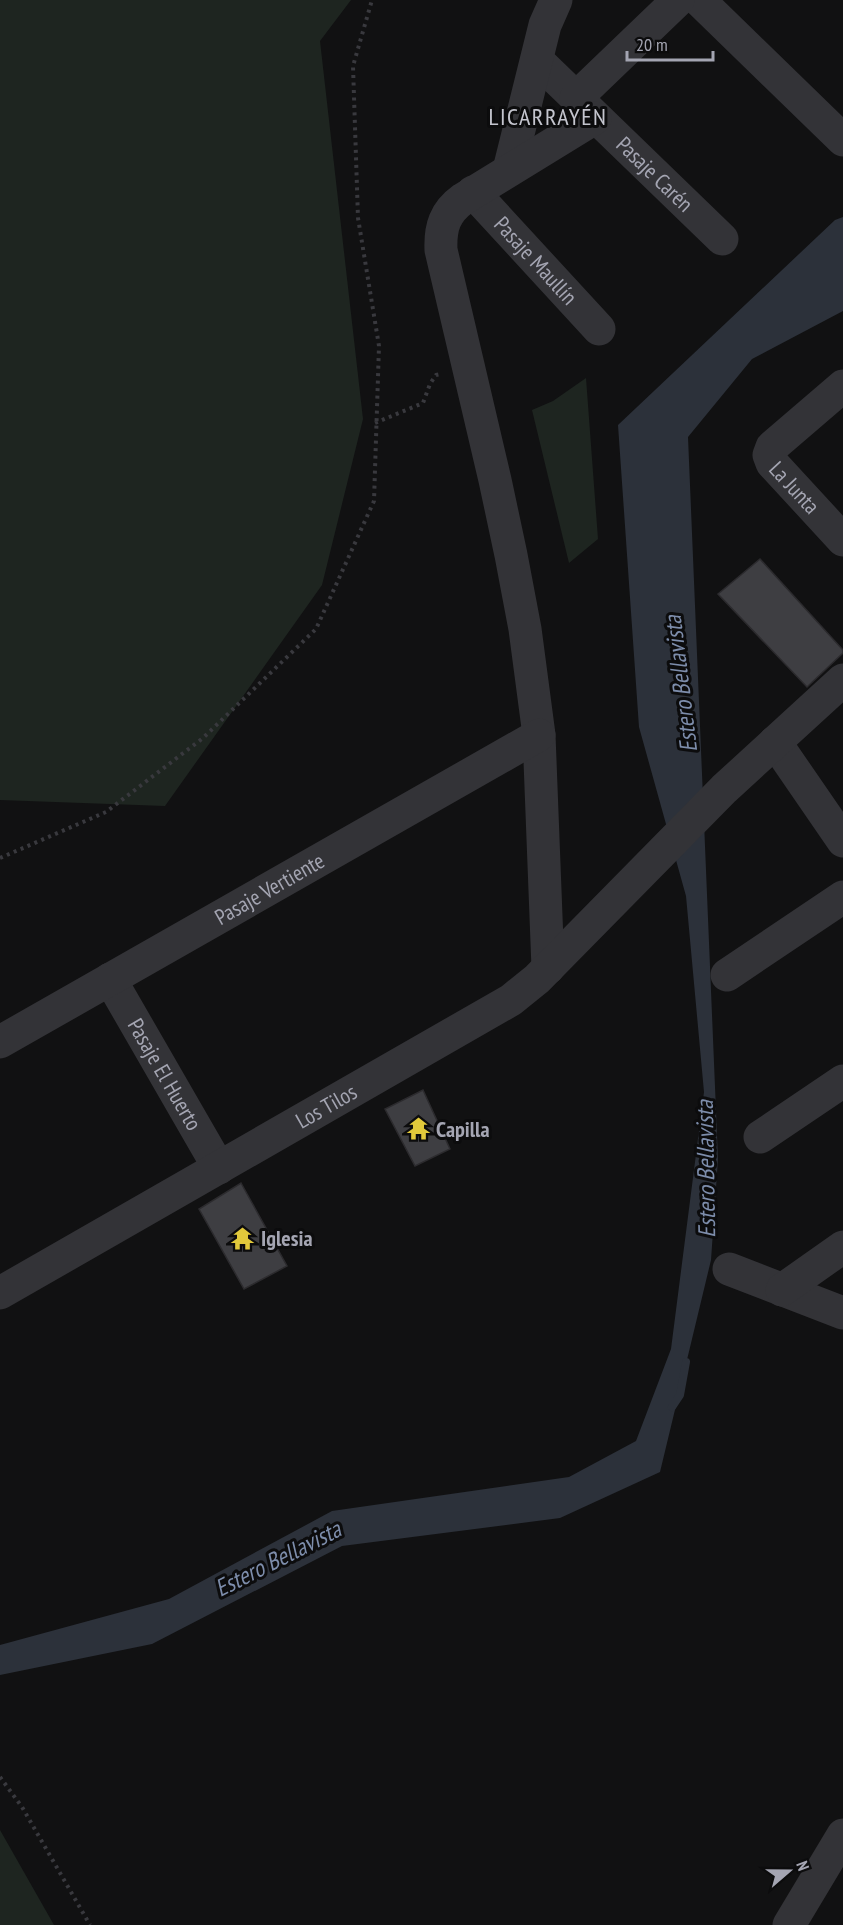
<svg xmlns="http://www.w3.org/2000/svg" width="843" height="1925" font-family="'PT Sans Narrow',sans-serif">
<rect width="100%" height="100%" fill="#111112"/>
<path fill="#1e2520" d="M 0,0 L 351,0 L 320,41 L 363,419 L 322,585 L 165,806 L 0,800 Z
M 586,378 L 598,539 L 569,563 L 532,410 L 553,401 Z
M 0,1830 L 54,1925 L 0,1925 Z"/>
<path fill="#2c313a" d="M 843,217 L 843,311 L 752,359 L 688,437 L 718,1159 L 711,1260 L 660,1472 L 560,1518 L 342,1546 L 152,1644 L 0,1675 L 0,1645 L 169,1599 L 332,1511 L 569,1477 L 636,1441 L 671,1349 L 704,1092 L 686,896 L 639,727 L 618,425 L 835,220 Z"/>
<g fill="none" stroke-linecap="round" stroke-linejoin="round">
<path stroke="#2c313a" stroke-width="8" d="M 672,1407 L 680,1395 L 686,1362"/>
</g>
<path fill="#3e3e42" stroke="#2c2b2e" stroke-width="1.5" d="M 760,559 L 843,650 L 843,653 L 807,687 L 718,594 Z
M 423,1090 L 450,1149 L 415,1166 L 385,1109 Z
M 241,1183 L 287,1266 L 244,1289 L 199,1209 Z"/>
<g fill="none" stroke-linecap="round" stroke-linejoin="round">
<path stroke="#39393e" stroke-width="4" stroke-dasharray="3 4.5" stroke-linecap="butt" d="M 375,423 L 423,403 L 430,384 L 436,375 L 441,374
M 0,858 L 106,812 L 203,738 L 316,629 L 374,501 L 379,346 L 358,218 L 353,66 L 372,0
M 0,1777 L 22,1807 L 90,1925"/>
<g stroke="#333337" stroke-width="33">
<path d="M 699,0 L 843,140"/>
<path id="s1" d="M 537,60 L 722,239"/>
<path d="M 576,98 L 678,0"/>
<path d="M 509,170 L 545,25 L 556,0"/>
<path id="s2" d="M 473,192 L 599,329"/>
<path id="s3" d="M 843,386 L 772,447 L 769,455 L 772,463 L 843,540"/>
<path d="M 775,742 L 843,841"/>
<path d="M 548,968 L 539,735 L 525,629 L 511,555 L 495,480 L 441,250 C 440,227 445,212 463,199 L 595,118"/>
<path d="M 727,975 L 843,897"/>
<path id="s4" d="M 110,979 L 219,1168"/>
<path id="s5" d="M 0,1042 L 539,735"/>
<path d="M 760,1137 L 843,1081"/>
<path d="M 729,1269 L 843,1313"/>
<path d="M 782,1290 L 843,1247"/>
<path id="s6" d="M 0,1293 L 511,1000 L 537,979 L 724,789 L 843,680"/>
<path d="M 789,1925 L 843,1835"/>
</g>
</g>
<defs>
<symbol id="temple-bare" viewBox="-9 -9 18 18"><path d="M0-6L5-2H3V0L6.5 2.5H4V6H1.5V3h-3V6H-4V2.5H-6.5L-3 0V-2H-5Z" fill="#e1c93b" stroke="#0c0c0d" stroke-width="2.5" paint-order="stroke"/></symbol>
</defs>
<g fill-rule="evenodd">
<use href="#temple-bare" x="402" y="1112" width="33" height="33"/>
<use href="#temple-bare" x="226" y="1222" width="33" height="33"/>
</g>
<g text-anchor="middle" stroke-width="6" stroke-linejoin="round" paint-order="stroke">
<g font-size="22" fill="#a4a5b2" stroke="#0c0c0d">
<text dy="8" stroke="none"><textPath href="#s1" startOffset="164">Pasaje Carén</textPath></text>
<text dy="8" stroke="none"><textPath href="#s2" startOffset="93">Pasaje Maullín</textPath></text>
<text dy="8" stroke="none"><textPath href="#s3" startOffset="144">La Junta</textPath></text>
<text dy="8" stroke="none"><textPath href="#s5" startOffset="310">Pasaje Vertiente</textPath></text>
<text dy="8" stroke="none"><textPath href="#s4" startOffset="110">Pasaje El Huerto</textPath></text>
<text dy="8" stroke="none"><textPath href="#s6" startOffset="376">Los Tilos</textPath></text>
</g>
<g font-size="22" font-weight="bold" fill="#a4a5b2" stroke="#0c0c0d" text-anchor="start">
<text x="436" y="1137">Capilla</text>
<text x="261" y="1246">Iglesia</text>
</g>
<g font-size="24" letter-spacing="1.5" fill="#c4c5ce" stroke="#0c0c0d">
<text x="548" y="125">LICARRAYÉN</text>
</g>
<g font-size="24" font-style="italic" fill="#7d8dab" stroke="#0c0c0d">
<text transform="translate(681 684) rotate(-97)" y="8">Estero Bellavista</text>
<text transform="translate(706 1169) rotate(-91)" y="8">Estero Bellavista</text>
<text transform="translate(278 1559) rotate(-27)" y="8">Estero Bellavista</text>
</g>
</g>
<g transform="translate(789 1871) rotate(70)" stroke="#0c0c0d" stroke-width="4.5" paint-order="stroke">
<path d="M0-4.5L10 22L0 15L-10 22Z" fill="#a4a5b2"/>
<text y="-9" font-size="16" font-weight="bold" text-anchor="middle" fill="#a4a5b2">N</text>
</g>
<path d="M627 51v9h86v-9" fill="none" stroke="#a4a5b2" stroke-width="3"/>
<text x="636" y="51" font-size="18" fill="#a4a5b2" stroke="#0c0c0d" stroke-width="4.5" paint-order="stroke">20 m</text>
</svg>
